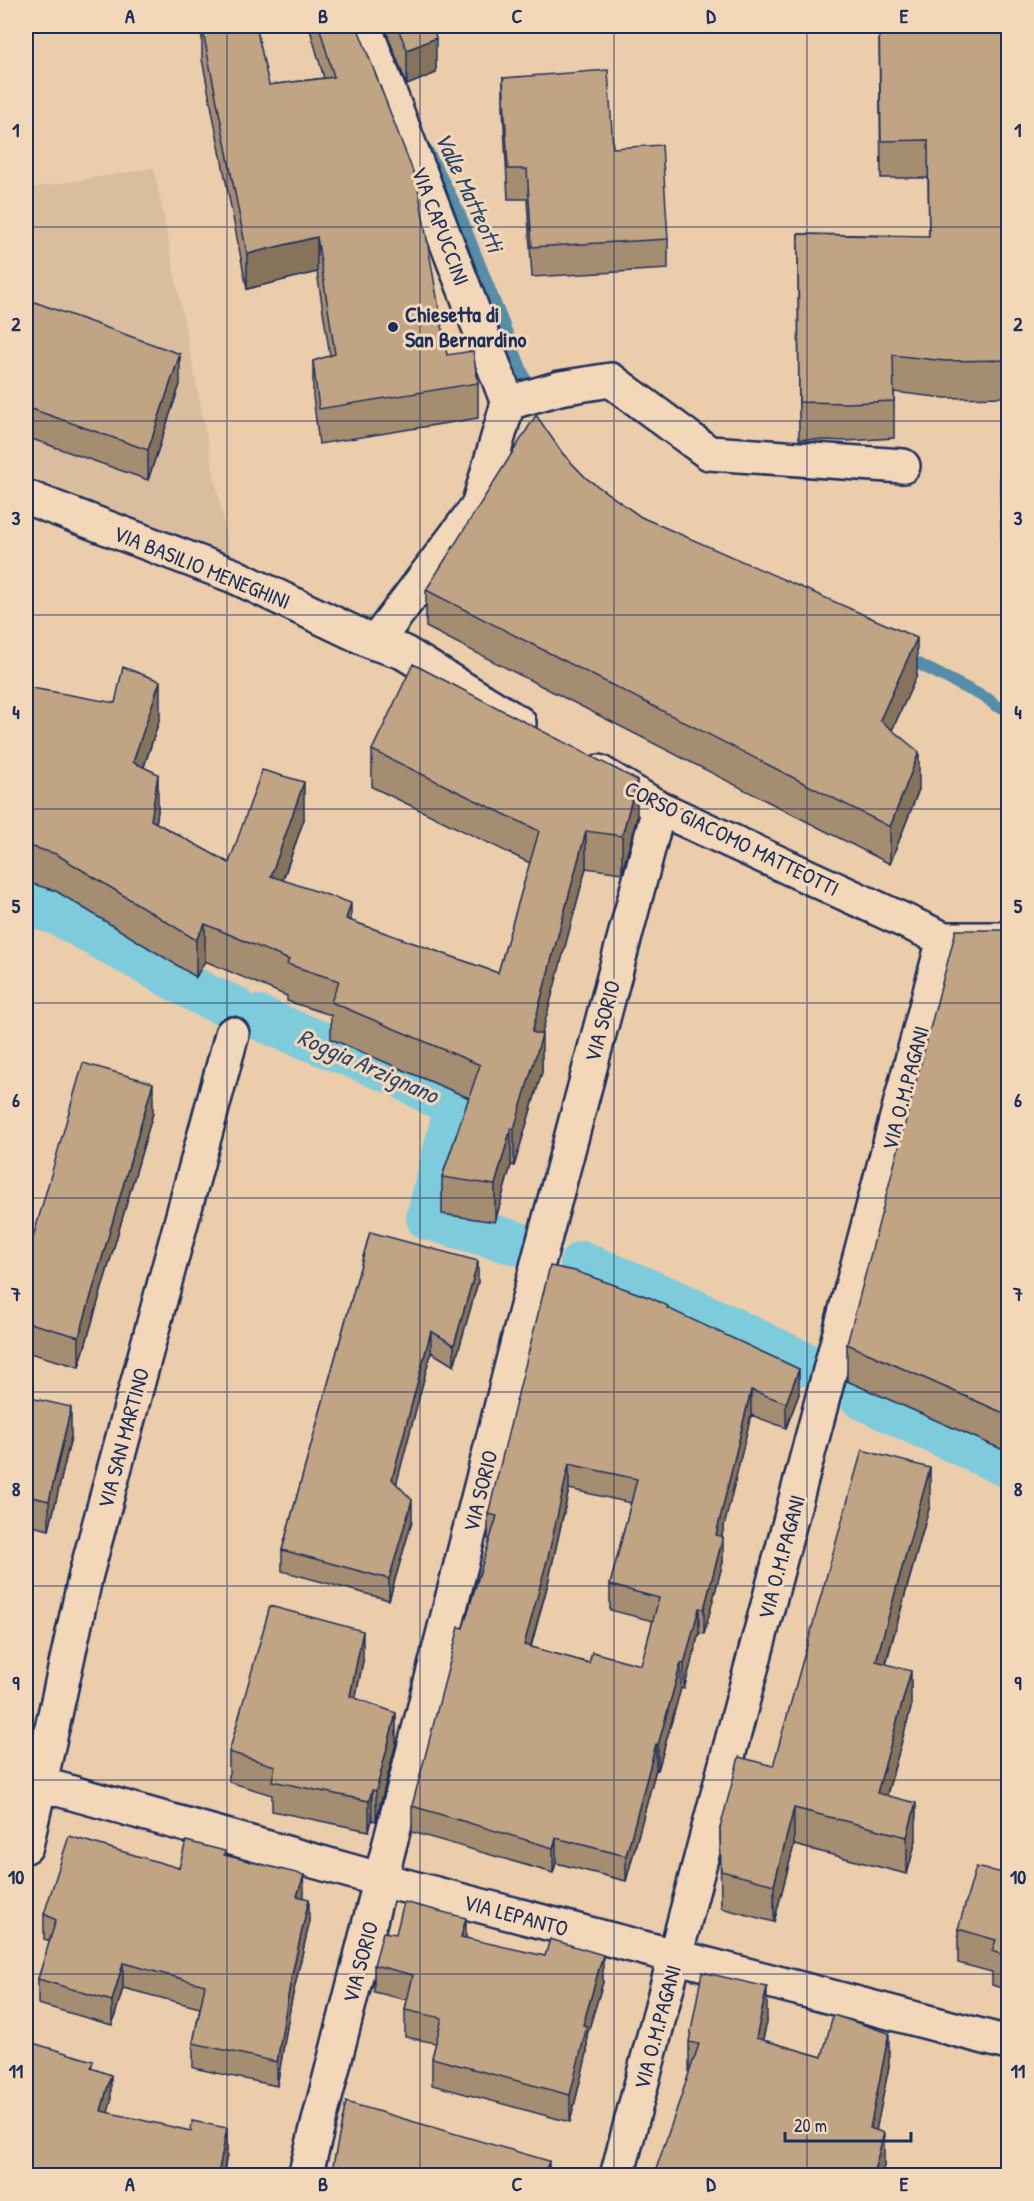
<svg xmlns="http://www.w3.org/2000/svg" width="1034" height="2201" font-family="'Patrick Hand',sans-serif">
<rect width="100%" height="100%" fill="#ebccab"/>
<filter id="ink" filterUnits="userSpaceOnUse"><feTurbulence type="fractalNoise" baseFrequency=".0167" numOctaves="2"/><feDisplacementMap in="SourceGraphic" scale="12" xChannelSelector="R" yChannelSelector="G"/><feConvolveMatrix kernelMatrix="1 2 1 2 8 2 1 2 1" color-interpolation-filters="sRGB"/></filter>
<g filter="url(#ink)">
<path fill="#dabd9e" d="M 154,168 L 234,576 L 26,497 L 26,189 Z"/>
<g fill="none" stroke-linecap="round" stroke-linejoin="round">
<path stroke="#568da9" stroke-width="12" d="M 427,150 L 458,210 L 524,376
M 903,656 L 988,699 L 996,706 L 1008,709"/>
<path stroke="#7eccdb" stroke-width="44" d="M 26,904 L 57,913 L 208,997 L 233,1007
M 256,1017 L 397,1074 L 456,1107 L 428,1218 L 516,1243
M 582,1263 L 678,1303 L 805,1364
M 861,1397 L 1008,1466"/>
<defs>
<path id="minor" d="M 364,26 L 508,403 L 478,506 L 375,643
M 508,403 L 560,388 L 611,380 L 709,453 L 903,466
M 26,497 L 234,576 L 375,643 L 403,652 L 519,723
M 599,772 L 659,808 L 944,939 L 1008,939
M 26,1780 L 382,1880 L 1008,2043
M 26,1846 L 86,1574 L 232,1034
M 305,2176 L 538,1263 L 659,808
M 617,2176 L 944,939"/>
</defs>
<use href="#minor" stroke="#1b2f5e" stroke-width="38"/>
<use href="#minor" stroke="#f3d7b9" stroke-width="33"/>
</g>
<path fill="#a58d72" stroke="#1b2f5e" stroke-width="1.5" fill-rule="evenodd" d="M 202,26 L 269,85 L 324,78 L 309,26 L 357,26 L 447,355 L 478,383 L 478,418 L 319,444 L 313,396 L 313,361 L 330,356 L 317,272 L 247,289 L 202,59 Z
M 384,26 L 433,26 L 436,73 L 407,85 Z
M 782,26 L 1008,26 L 1008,397 L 945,398 L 894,392 L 894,438 L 847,441 L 799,439 L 798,234 L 929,236 L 928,178 L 881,178 L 879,33 L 846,30 L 782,32 Z
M 503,78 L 613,148 L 668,239 L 668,269 L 532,277 L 527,199 L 508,199 L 503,108 Z
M 26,299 L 180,384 L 148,480 L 26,437 Z
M 999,447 L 1008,447 L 1008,567 L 1002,567 Z
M 563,454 L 586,478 L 641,517 L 917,675 L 892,730 L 919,789 L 890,864 L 426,627 L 426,590 Z
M 26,687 L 160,718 L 144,767 L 158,811 L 156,823 L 229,863 L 304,819 L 283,880 L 351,921 L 498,973 L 530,863 L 372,787 L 372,750 L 637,817 L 622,873 L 586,868 L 541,1035 L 542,1072 L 514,1166 L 511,1165 L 495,1222 L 442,1214 L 442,1177 L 469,1098 L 331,1039 L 331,1015 L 287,1001 L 287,996 L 205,961 L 196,977 L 56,891 L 26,882 Z
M 1008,930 L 1008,1452 L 847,1381 L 847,1344 Z
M 153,1113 L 79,1367 L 26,1352 L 26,1262 Z
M 370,1232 L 478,1282 L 454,1366 L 431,1352 L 396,1484 L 412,1521 L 389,1600 L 282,1571 L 282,1550 Z
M 668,1308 L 799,1394 L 786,1428 L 751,1415 L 721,1537 L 723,1562 L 704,1634 L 699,1633 L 684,1689 L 681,1688 L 658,1770 L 656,1769 L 626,1881 L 556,1863 L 553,1873 L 412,1832 L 412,1806 L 463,1628 L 490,1540 L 488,1539 L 488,1514 ZM 569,1489 L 631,1503 L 610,1585 L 610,1610 L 653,1621 L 641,1665 L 589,1663 L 531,1647 L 548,1583 Z
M 26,1397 L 71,1437 L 49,1530 L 32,1526 Z
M 930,1505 L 886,1664 L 911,1708 L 887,1795 L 916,1840 L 907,1874 L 794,1845 L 774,1922 L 721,1908 L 720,1828 L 773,1766 Z
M 363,1661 L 355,1698 L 396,1743 L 376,1821 L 372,1820 L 369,1831 L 272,1811 L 272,1795 L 229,1782 L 229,1752 Z
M 225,1855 L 304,1898 L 309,1924 L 291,2003 L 277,2086 L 193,2068 L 193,2043 L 200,2008 L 123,1988 L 112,2025 L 38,2004 L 38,1979 L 50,1941 L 44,1939 L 44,1914 L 179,1868 Z
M 1008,1874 L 1008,1990 L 992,1985 L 992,1972 L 958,1963 L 958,1929 Z
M 396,1934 L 466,1938 L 603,1982 L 587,2035 L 587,2053 L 570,2122 L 432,2085 L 432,2058 L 436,2043 L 405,2037 L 405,2010 L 407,2000 L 374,1992 L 374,1965 Z
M 767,2020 L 763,2040 L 822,2057 L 889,2066 L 876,2130 L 884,2166 L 689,2073 L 689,2042 Z"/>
<path fill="#86735c" stroke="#1b2f5e" stroke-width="1.5" d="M 436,38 L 436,73 L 407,85 L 407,50 Z
M 317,237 L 317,272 L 247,289 L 247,254 Z
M 180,354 L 180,384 L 148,480 L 148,450 Z
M 917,638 L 917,675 L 880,757 L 880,720 Z
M 160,681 L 160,718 L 133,799 L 133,762 Z
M 919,752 L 919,789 L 890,864 L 890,827 Z
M 158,774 L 158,811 L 151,857 L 151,820 Z
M 637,780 L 637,817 L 622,873 L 622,836 Z
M 304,782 L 304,819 L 271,913 L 271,876 Z
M 586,831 L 586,868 L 541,1037 L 542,1035 L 542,1072 L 514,1166 L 514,1129 L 532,1032 Z
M 351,903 L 351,940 L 346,919 Z
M 205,924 L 205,961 L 196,977 L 196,940 Z
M 153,1083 L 153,1113 L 79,1367 L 79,1337 Z
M 511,1128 L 511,1165 L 495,1222 L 495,1185 Z
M 478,1261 L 478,1282 L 454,1366 L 454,1345 Z
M 431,1331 L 431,1352 L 392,1501 L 392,1479 Z
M 799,1369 L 799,1394 L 786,1428 L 786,1403 Z
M 751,1390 L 751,1415 L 716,1560 L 716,1535 Z
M 71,1407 L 71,1437 L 49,1530 L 49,1501 Z
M 569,1464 L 569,1489 L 548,1583 L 524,1670 L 524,1645 Z
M 930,1468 L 930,1505 L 876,1698 L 876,1661 Z
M 32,1497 L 32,1526 L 26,1549 L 26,1520 Z
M 412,1500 L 412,1521 L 389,1600 L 389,1579 Z
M 723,1537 L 723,1562 L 704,1634 L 704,1609 Z
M 699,1608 L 699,1633 L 684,1689 L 684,1664 Z
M 363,1631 L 363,1661 L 350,1726 L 350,1696 Z
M 681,1663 L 681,1688 L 658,1770 L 658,1745 Z
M 911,1671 L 911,1708 L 877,1830 L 877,1793 Z
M 396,1713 L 396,1743 L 376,1821 L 376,1791 Z
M 656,1744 L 656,1769 L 626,1881 L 626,1856 Z
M 372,1790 L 372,1820 L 369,1831 L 369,1801 Z
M 916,1803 L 916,1840 L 907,1874 L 907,1837 Z
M 794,1808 L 794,1845 L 774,1922 L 774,1885 Z
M 556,1838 L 556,1863 L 553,1873 L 553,1848 Z
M 304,1875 L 304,1899 L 297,1896 Z
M 309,1899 L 309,1924 L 291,2003 L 277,2086 L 277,2062 L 291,1979 Z
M 466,1918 L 466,1945 L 461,1937 Z
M 603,1955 L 603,1982 L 587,2035 L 587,2053 L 570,2122 L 570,2095 L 583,2025 Z
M 123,1963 L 123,1988 L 112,2025 L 112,2001 Z
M 767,1987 L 767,2020 L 756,2071 L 756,2038 Z
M 889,2033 L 889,2066 L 870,2161 L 870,2128 Z
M 111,2075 L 111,2102 L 101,2138 L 101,2111 Z
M 227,2128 L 227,2156 L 223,2175 L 218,2175 Z
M 884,2133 L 884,2166 L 881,2175 L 873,2175 Z
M 549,2161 L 549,2175 L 544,2175 Z"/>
<path fill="#c0a484" stroke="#1b2f5e" stroke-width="1.5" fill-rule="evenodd" d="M 202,26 L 256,26 L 269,85 L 334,77 L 319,26 L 357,26 L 417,182 L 447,355 L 473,351 L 478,383 L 319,409 L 313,361 L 335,354 L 317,237 L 247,254 Z
M 397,26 L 433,26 L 436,38 L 407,50 Z
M 879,26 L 1008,26 L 1008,360 L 945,361 L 893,355 L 894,401 L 847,403 L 799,402 L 798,234 L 929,237 L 928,140 L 881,141 Z
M 608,70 L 613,148 L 662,145 L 668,239 L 532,247 L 527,169 L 508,169 L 503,78 Z
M 26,299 L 180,354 L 148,450 L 26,407 Z
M 536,415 L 563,454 L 586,478 L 641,517 L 917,638 L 880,720 L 919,752 L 890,827 L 426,590 Z
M 999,447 L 1008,447 L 1008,529 L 1002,530 Z
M 413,664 L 637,780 L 622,836 L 586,831 L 532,1032 L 542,1035 L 514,1129 L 511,1128 L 495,1185 L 442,1177 L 480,1065 L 331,1002 L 339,981 L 287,964 L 289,960 L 205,924 L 196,940 L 56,854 L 26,845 L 26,687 L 115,703 L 123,667 L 160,681 L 133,762 L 158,774 L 151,820 L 229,863 L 262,770 L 304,782 L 271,876 L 351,903 L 346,919 L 498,973 L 539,831 L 372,750 Z
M 956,930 L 1008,930 L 1008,1415 L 847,1344 Z
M 83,1063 L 153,1083 L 79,1337 L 26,1322 L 26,1262 Z
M 370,1232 L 478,1261 L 454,1345 L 431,1331 L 392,1479 L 412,1500 L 389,1579 L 282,1550 Z
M 550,1266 L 575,1271 L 651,1298 L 668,1306 L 667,1308 L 799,1369 L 786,1403 L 751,1390 L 716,1535 L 723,1537 L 704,1609 L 699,1608 L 684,1664 L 681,1663 L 658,1745 L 656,1744 L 626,1856 L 556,1838 L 553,1848 L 412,1806 L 459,1627 L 463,1628 L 497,1516 L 488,1514 ZM 569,1464 L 637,1479 L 610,1585 L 659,1598 L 641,1665 L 592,1652 L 589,1663 L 524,1645 L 548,1557 Z
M 26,1397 L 71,1407 L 49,1501 L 32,1497 L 26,1520 Z
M 862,1450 L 930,1468 L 876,1661 L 911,1671 L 877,1793 L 916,1803 L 907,1837 L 794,1808 L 774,1885 L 721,1871 L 720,1828 L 739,1757 L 773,1766 Z
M 270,1606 L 363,1631 L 350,1696 L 396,1713 L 376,1791 L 372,1790 L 369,1801 L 272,1781 L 275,1766 L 229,1752 Z
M 69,1836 L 179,1868 L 186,1841 L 225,1851 L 224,1855 L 304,1875 L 297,1896 L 309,1899 L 291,1979 L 277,2062 L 193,2043 L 205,1985 L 123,1963 L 112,2001 L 38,1979 L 56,1920 L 44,1914 Z
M 976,1867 L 1008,1874 L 1008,1957 L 992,1951 L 996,1940 L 958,1929 Z
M 404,1902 L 466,1918 L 461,1937 L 545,1956 L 550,1939 L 603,1955 L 583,2025 L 587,2026 L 570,2095 L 432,2058 L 442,2018 L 405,2010 L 413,1975 L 374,1965 L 383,1932 L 396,1934 Z
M 702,1972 L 767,1987 L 756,2038 L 822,2057 L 833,2015 L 889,2033 L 870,2128 L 884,2133 L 873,2175 L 654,2175 L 699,2044 L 689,2042 Z
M 26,2041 L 93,2061 L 91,2068 L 111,2075 L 101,2111 L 191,2131 L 192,2121 L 227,2128 L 218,2175 L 26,2175 Z
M 346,2102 L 549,2161 L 544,2175 L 331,2175 Z
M 1008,2144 L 1008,2175 L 999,2175 Z"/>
</g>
<path fill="none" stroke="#1b2f5e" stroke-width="1.5" stroke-opacity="0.55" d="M 227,26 L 227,2176M 420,26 L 420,2176M 614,26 L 614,2176M 807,26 L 807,2176M 26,227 L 1008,227M 26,421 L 1008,421M 26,615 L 1008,615M 26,809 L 1008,809M 26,1003 L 1008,1003M 26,1198 L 1008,1198M 26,1392 L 1008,1392M 26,1586 L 1008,1586M 26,1780 L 1008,1780M 26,1974 L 1008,1974"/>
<circle fill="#1b2f5e" stroke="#f3d7b9" stroke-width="2" cx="393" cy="327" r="6"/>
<g text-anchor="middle" stroke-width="6" stroke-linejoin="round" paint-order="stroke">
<g font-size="22" fill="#1b2f5e" stroke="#f3d7b9">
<text transform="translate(441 226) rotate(69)" y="8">VIA CAPUCCINI</text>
<text transform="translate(202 567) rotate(22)" y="8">VIA BASILIO MENEGHINI</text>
<text transform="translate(732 838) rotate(26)" y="8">CORSO GIACOMO MATTEOTTI</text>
<text transform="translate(602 1021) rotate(-75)" y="8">VIA SORIO</text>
<text transform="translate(905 1088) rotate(-75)" y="8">VIA O.M.PAGANI</text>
<text transform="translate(123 1438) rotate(-75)" y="8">VIA SAN MARTINO</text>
<text transform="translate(480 1491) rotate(-76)" y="8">VIA SORIO</text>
<text transform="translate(781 1557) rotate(-75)" y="8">VIA O.M.PAGANI</text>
<text transform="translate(516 1915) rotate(15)" y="8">VIA LEPANTO</text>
<text transform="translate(360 1962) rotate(-75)" y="8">VIA SORIO</text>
<text transform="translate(657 2027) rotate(-75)" y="8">VIA O.M.PAGANI</text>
</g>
<g font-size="22" font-weight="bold" fill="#1b2f5e" stroke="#f3d7b9" text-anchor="start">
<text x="405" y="322">Chiesetta di<tspan x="405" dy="25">San Bernardino</tspan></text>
</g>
<g font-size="24" font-style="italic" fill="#2a4771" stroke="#f3d7b9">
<text transform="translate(469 192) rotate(65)" y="8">Valle Matteotti</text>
<text transform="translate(368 1066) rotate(24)" y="8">Roggia Arzignano</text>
</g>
</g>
<rect width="1034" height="2201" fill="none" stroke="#f3d7b9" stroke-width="66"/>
<path d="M785 2132v9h126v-9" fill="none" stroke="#1b2f5e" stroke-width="3"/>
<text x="794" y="2132" font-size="18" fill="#1b2f5e" stroke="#f3d7b9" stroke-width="4.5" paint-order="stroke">20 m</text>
<rect x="33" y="33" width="968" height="2135" fill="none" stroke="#1b2f5e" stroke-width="2"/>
<g font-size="20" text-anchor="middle" font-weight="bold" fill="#1b2f5e">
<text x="130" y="23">A</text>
<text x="323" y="23">B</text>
<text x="517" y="23">C</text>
<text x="711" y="23">D</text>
<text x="904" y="23">E</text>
<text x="16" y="137">1</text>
<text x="1018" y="137">1</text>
<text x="16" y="331">2</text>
<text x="1018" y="331">2</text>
<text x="16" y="525">3</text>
<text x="1018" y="525">3</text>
<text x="16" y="719">4</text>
<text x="1018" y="719">4</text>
<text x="16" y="913">5</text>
<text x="1018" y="913">5</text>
<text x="16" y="1107">6</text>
<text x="1018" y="1107">6</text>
<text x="16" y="1301">7</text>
<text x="1018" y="1301">7</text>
<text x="16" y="1496">8</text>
<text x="1018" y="1496">8</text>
<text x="16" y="1690">9</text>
<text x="1018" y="1690">9</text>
<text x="16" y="1884">10</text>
<text x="1018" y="1884">10</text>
<text x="16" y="2078">11</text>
<text x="1018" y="2078">11</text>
<text x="130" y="2191">A</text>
<text x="323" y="2191">B</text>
<text x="517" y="2191">C</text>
<text x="711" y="2191">D</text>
<text x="904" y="2191">E</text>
</g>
</svg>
